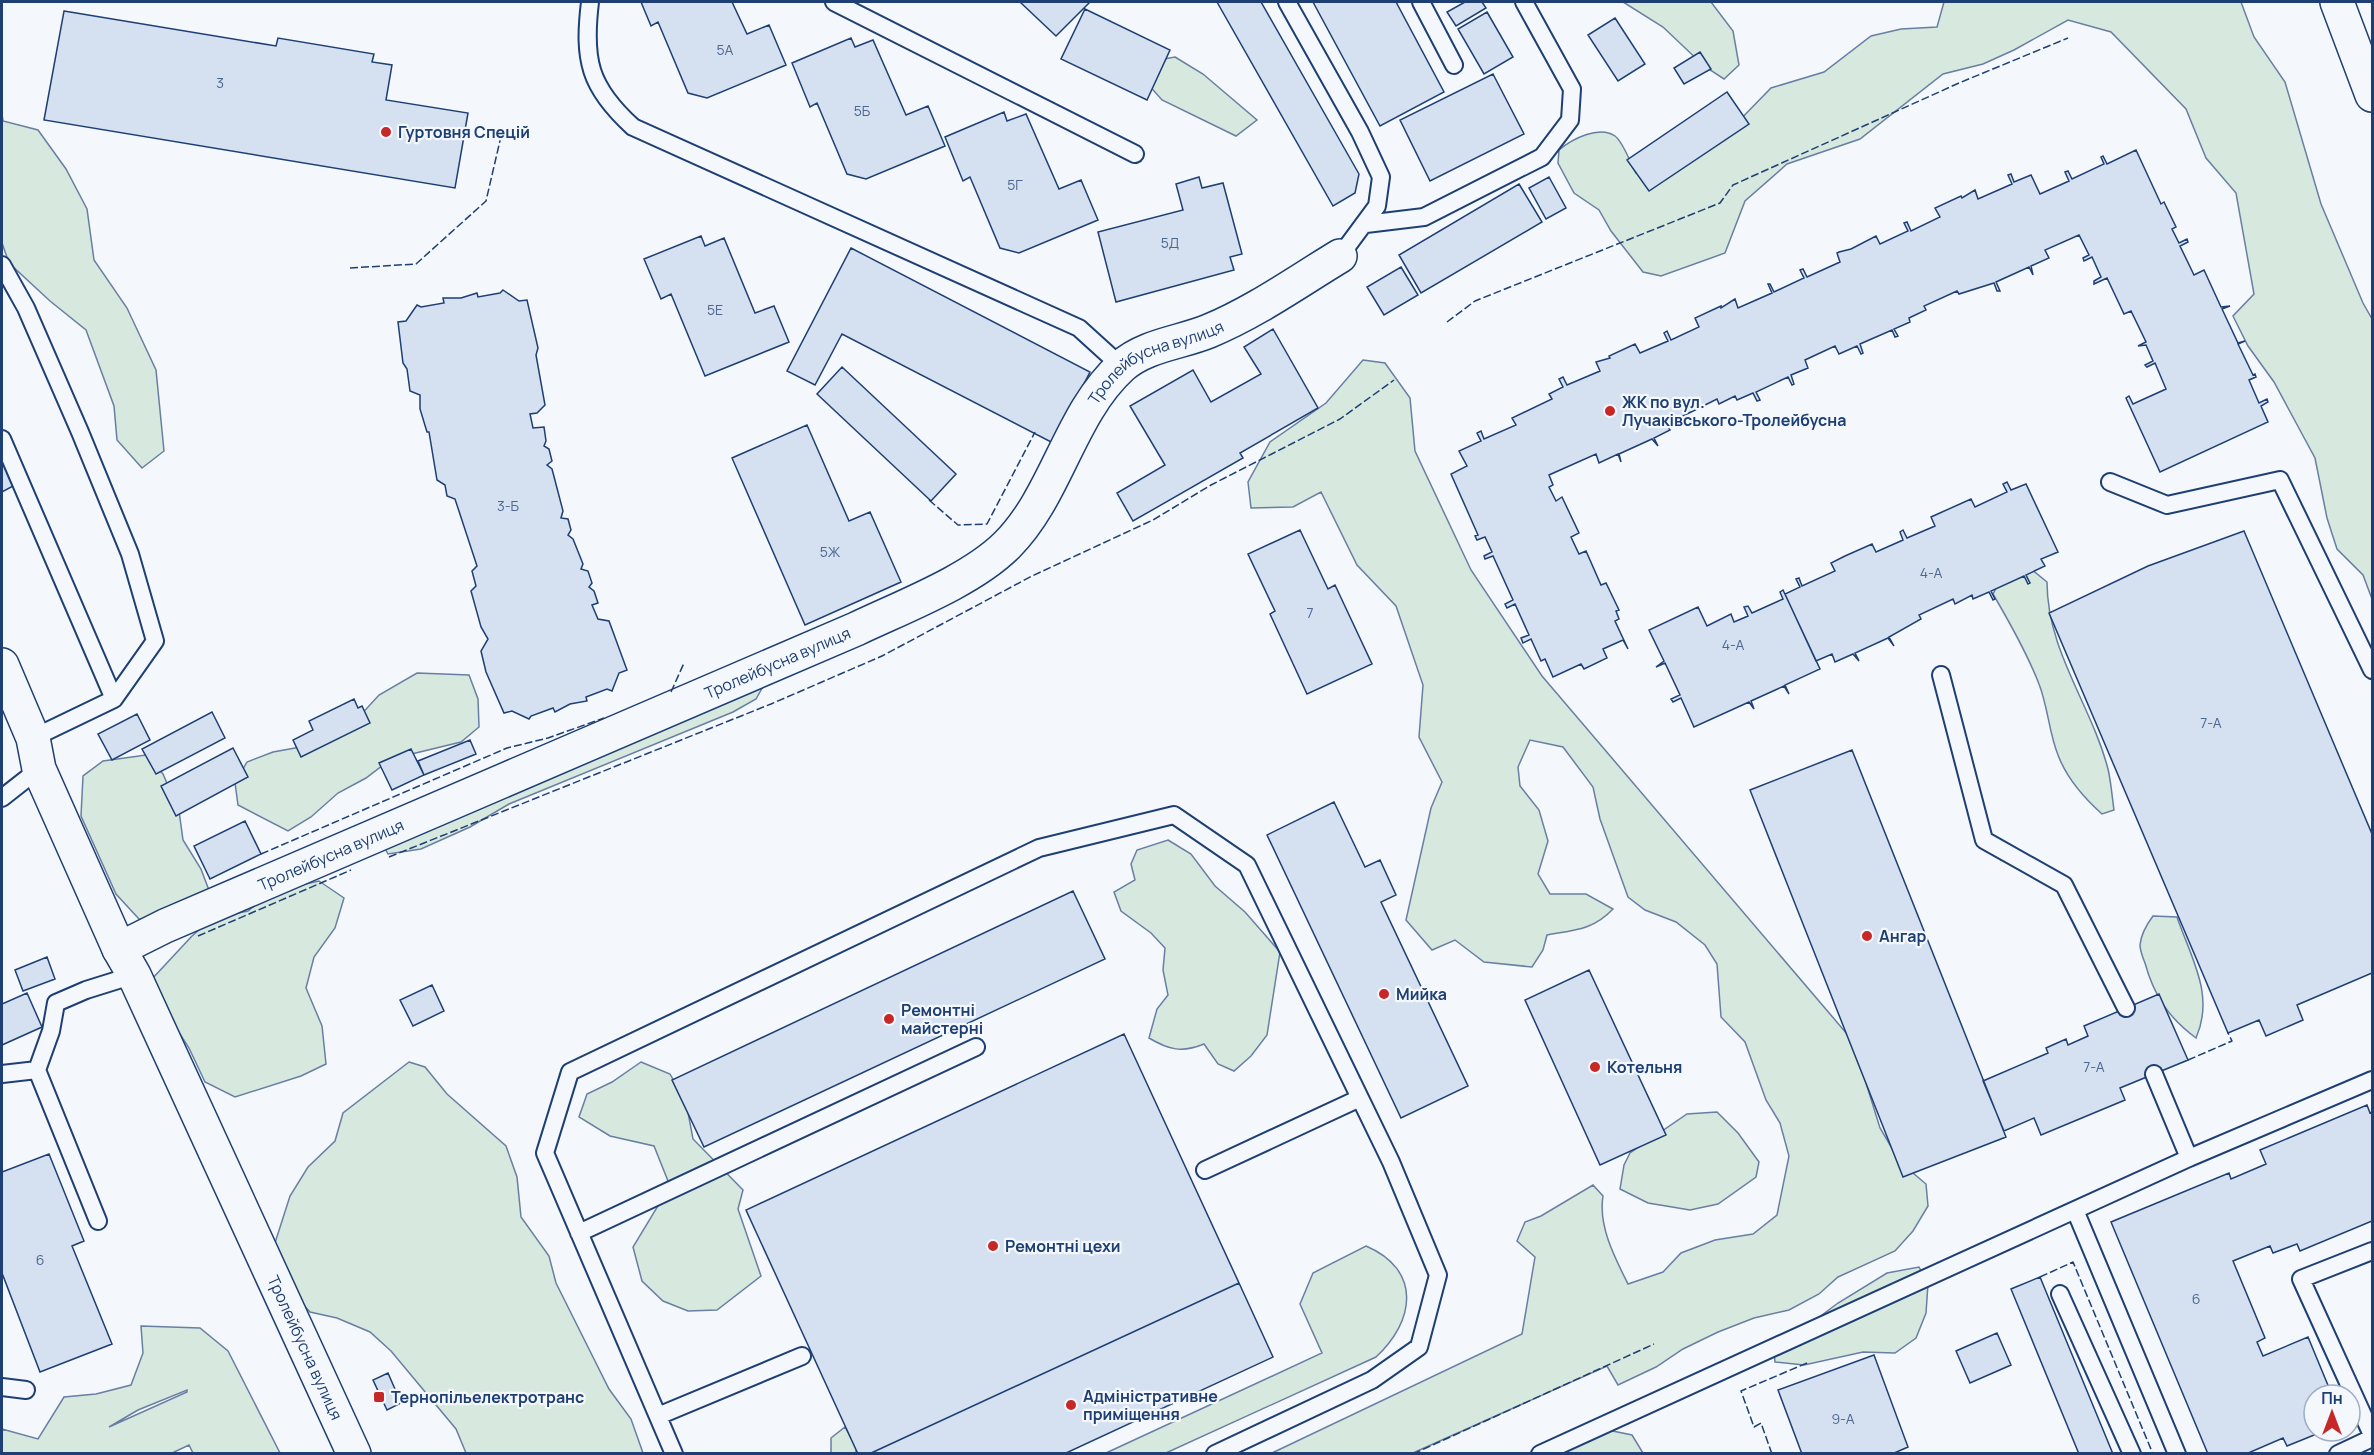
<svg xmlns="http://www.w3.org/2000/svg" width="2374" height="1455" font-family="Manrope,sans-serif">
<rect width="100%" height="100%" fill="#f4f7fb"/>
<path fill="#d7e8df" stroke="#687fa3" stroke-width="1.5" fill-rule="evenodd" d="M 1623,2 L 1711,2 L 1733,31 L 1739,65 L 1724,79 L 1704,66 L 1663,27 Z
M 1944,2 L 2241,2 L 2254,37 L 2285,82 L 2321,204 L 2363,303 L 2372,319 L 2372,599 L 2363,575 L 2337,549 L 2327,518 L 2315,458 L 2274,382 L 2248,346 L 2233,316 L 2254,294 L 2236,193 L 2206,158 L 2186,109 L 2111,32 L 2068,20 L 2014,50 L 1983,64 L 1943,74 L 1860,139 L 1787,164 L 1745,201 L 1725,253 L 1661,276 L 1643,272 L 1611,231 L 1599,210 L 1574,193 L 1558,163 L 1559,150 C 1572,139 1599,125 1615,136 C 1624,143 1630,163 1636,173 L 1672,162 L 1734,126 L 1771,88 L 1824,72 L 1871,36 L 1901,29 L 1937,27 Z
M 1175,57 L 1203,74 L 1257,120 L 1236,136 L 1162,100 L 1138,73 L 1147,62 Z
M 2,114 L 3,121 L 38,130 L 66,169 L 87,209 L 94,260 L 127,308 L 156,370 L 164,451 L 142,468 L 117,440 L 114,406 L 86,330 L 50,301 L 9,263 L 2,243 Z
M 1363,360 L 1385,363 L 1410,398 L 1415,451 L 1471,570 L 1542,676 L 1853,1041 L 1880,1128 L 1900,1162 L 1926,1184 L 1928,1206 L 1913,1231 L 1895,1251 L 1838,1277 L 1819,1294 L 1789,1310 L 1754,1318 L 1718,1332 L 1683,1349 L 1656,1367 L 1618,1385 L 1607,1366 L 1413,1453 L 1272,1453 L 1522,1334 L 1535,1257 L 1517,1241 L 1525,1222 L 1541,1216 L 1593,1185 L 1603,1196 C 1598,1226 1615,1258 1628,1284 L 1663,1272 L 1681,1253 L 1715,1240 L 1753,1234 L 1777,1215 L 1789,1156 L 1780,1123 L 1766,1100 L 1745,1042 L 1721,1017 L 1717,964 L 1705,945 L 1676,922 L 1645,910 L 1628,897 L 1600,819 L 1593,787 L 1563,747 L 1530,740 L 1518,767 L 1520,786 L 1539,810 L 1548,841 L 1538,874 L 1550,894 L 1586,894 L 1613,909 C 1593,930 1575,930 1547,935 L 1543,950 L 1532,967 L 1484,962 L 1455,940 L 1432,950 L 1406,920 L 1431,808 L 1442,782 L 1419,737 L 1423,685 L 1396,606 L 1357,565 L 1321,492 L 1293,507 L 1251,508 L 1248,482 L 1270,442 L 1326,403 Z
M 2031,569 L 2047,582 C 2047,651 2091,704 2108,769 C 2111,782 2112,796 2114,810 L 2102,814 C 2083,797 2067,779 2058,755 C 2049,733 2048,707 2039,684 C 2027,653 2010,623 1993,594 L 2002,577 Z
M 417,673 L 469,675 L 478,699 L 479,727 L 461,742 L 391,759 L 366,778 L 338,793 L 311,817 L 288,831 L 238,805 L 235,783 L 247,762 L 273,752 L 306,746 L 358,718 L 379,695 Z
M 765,683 L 756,699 L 733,712 L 509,804 L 470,827 L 421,849 L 388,854 L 378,836 Z
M 146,755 L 163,774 L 179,811 L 183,840 L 201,869 L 210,893 L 165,921 L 139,919 L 116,894 L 81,816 L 83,776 L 103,761 Z
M 1168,840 L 1191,854 L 1215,886 L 1245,912 L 1280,952 L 1267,1035 L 1251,1056 L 1234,1071 L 1218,1064 L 1204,1044 C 1182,1053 1169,1050 1149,1038 L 1157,1009 L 1168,995 L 1163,970 L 1165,948 L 1151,933 L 1121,911 L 1114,892 L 1135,880 L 1131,864 L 1137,850 Z
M 319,881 L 344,898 L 335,928 L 314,957 L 306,988 L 322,1026 L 326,1064 L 301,1076 L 235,1097 L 205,1082 L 189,1048 L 166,1012 L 152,979 L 192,936 L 213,918 L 248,911 L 270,892 Z
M 2153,916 L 2177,917 C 2191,958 2215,995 2196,1038 C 2169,1018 2154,996 2145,963 C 2143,958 2140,951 2140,945 C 2141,934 2147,924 2153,916 Z
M 409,1062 L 425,1067 L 447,1094 L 506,1146 L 517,1177 L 521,1217 L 549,1256 L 556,1283 L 609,1389 L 631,1419 L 643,1453 L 466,1453 L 456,1429 L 391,1351 L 370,1332 L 337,1318 L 310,1312 L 285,1285 L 274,1246 L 290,1196 L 308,1167 L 335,1141 L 343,1113 Z
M 641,1062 L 670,1074 L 686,1102 L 693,1139 L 743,1190 L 738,1209 L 761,1276 L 717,1310 L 688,1311 L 663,1301 L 642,1281 L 633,1247 L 670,1186 L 654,1146 L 610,1136 L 579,1117 L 587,1094 L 612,1082 Z
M 1717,1112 L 1738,1133 L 1759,1162 L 1756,1177 L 1718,1204 L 1690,1210 L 1648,1203 L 1620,1189 L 1624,1165 L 1630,1153 L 1687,1114 Z
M 1366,1246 C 1422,1270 1415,1321 1376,1357 L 1166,1453 L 1106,1453 L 1322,1353 L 1300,1304 L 1313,1273 Z
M 1919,1267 L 1928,1284 L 1926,1313 L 1916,1338 L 1895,1353 L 1863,1352 L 1804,1365 L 1775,1362 L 1774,1351 L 1838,1303 L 1887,1273 Z
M 141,1326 L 200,1328 L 228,1351 L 280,1453 L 193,1453 L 189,1445 L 170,1454 L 2,1453 L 2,1429 L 38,1439 L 64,1397 L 96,1394 L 131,1385 L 143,1353 ZM 187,1390 L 187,1392 L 109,1427 L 138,1410 Z
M 845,1427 L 856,1447 L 856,1453 L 831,1454 L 831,1438 Z
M 1598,1428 L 1632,1435 L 1643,1453 L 1551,1454 Z"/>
<path fill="#d5e0f0" stroke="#1d3f73" stroke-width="1.5" d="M 641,2 L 732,2 L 747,34 L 769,25 L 786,65 L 707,98 L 688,93 L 658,22 L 651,26 Z
M 1020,2 L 1090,2 L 1056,36 Z
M 1217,2 L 1261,2 L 1359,174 L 1355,193 L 1333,206 Z
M 1313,2 L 1396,2 L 1444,92 L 1380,126 Z
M 1465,2 L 1482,2 L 1486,8 L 1456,26 L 1447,12 Z
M 1085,9 L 1170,50 L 1147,100 L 1061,59 Z
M 64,11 L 276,46 L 278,38 L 374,54 L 372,62 L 392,65 L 386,100 L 468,113 L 455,188 L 44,120 Z
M 1487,12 L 1513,57 L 1484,74 L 1458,29 Z
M 1615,18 L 1645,64 L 1618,81 L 1588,35 Z
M 851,38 L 855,47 L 873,40 L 906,115 L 928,106 L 945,146 L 866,179 L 847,174 L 817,103 L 810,107 L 792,63 Z
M 1700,52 L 1711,69 L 1684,84 L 1674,68 Z
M 1493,74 L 1524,134 L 1430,181 L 1400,120 Z
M 1727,92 L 1749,124 L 1649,191 L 1627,160 Z
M 1004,112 L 1007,121 L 1026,114 L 1059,189 L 1081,180 L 1098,220 L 1019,253 L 1000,248 L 970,177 L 963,181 L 945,137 Z
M 2136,150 L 2161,204 L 2164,202 L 2176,227 L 2172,229 L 2179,243 L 2187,239 L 2188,242 L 2180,246 L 2194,275 L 2204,270 L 2221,307 L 2230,306 L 2222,309 L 2238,343 L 2245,341 L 2238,344 L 2253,375 L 2255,374 L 2256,377 L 2249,380 L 2259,403 L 2267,399 L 2268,402 L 2261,406 L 2268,422 L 2160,472 L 2126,398 L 2129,396 L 2133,404 L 2166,389 L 2155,363 L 2147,367 L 2145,365 L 2153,361 L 2146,345 L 2138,346 L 2146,342 L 2131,311 L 2124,314 L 2107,278 L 2094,284 L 2094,281 L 2101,277 L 2092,257 L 2084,261 L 2083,258 L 2089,255 L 2079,235 L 2045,250 L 2049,258 L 2031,266 L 2033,275 L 2029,267 L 1996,282 L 2000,291 L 1997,291 L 1994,283 L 1959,294 L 1957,291 L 1924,306 L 1926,310 L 1909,318 L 1910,322 L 1894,329 L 1898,336 L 1895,337 L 1892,330 L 1860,344 L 1863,353 L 1861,354 L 1857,346 L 1839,354 L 1835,346 L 1805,360 L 1808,368 L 1791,375 L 1794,384 L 1792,385 L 1788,377 L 1756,392 L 1760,400 L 1757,401 L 1753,393 L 1737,400 L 1735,396 L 1719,404 L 1717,399 L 1683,416 L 1684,419 L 1668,427 L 1670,430 L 1654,438 L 1658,446 L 1652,439 L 1619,454 L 1621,462 L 1618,454 L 1599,463 L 1596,454 L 1549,475 L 1553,485 L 1549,487 L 1556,501 L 1562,497 L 1579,533 L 1571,537 L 1579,554 L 1586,551 L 1601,585 L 1606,583 L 1619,610 L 1616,611 L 1619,619 L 1615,621 L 1628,649 L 1623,640 L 1603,649 L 1607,658 L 1584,669 L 1581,664 L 1553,677 L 1545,659 L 1541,661 L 1531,639 L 1523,643 L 1521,638 L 1529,635 L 1515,604 L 1507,608 L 1505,604 L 1513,600 L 1493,556 L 1485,559 L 1484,556 L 1492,552 L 1485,537 L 1477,540 L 1475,536 L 1478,535 L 1451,474 L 1467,466 L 1459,451 L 1481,441 L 1477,433 L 1481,431 L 1484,439 L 1516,425 L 1512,418 L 1552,399 L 1549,394 L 1563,387 L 1559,379 L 1563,377 L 1567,385 L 1600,371 L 1596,362 L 1610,358 L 1609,356 L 1635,344 L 1640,353 L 1668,341 L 1664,333 L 1667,331 L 1671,340 L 1699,327 L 1695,318 L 1721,306 L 1721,308 L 1735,299 L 1738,308 L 1772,293 L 1768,284 L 1770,284 L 1774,292 L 1804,278 L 1800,270 L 1803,269 L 1807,277 L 1840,262 L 1837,253 L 1839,252 L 1851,249 L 1876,236 L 1880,244 L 1908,231 L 1904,223 L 1907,222 L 1911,231 L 1940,217 L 1935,208 L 1961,196 L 1962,198 L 1975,190 L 1978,199 L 2012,184 L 2008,175 L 2011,174 L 2014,182 L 2031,175 L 2040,194 L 2069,181 L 2065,172 L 2068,171 L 2072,179 L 2104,164 L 2101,157 L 2103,156 L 2107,164 Z
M 1199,177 L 1202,188 L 1223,183 L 1242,254 L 1230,257 L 1234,270 L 1116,302 L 1098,232 L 1183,210 L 1176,184 Z
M 1549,177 L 1566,208 L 1546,219 L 1529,188 Z
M 1519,184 L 1542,222 L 1421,293 L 1399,255 Z
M 701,236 L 705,246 L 724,238 L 755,313 L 774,306 L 789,342 L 705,376 L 671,294 L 661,299 L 644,259 Z
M 851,248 L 1090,372 L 1053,443 L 842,334 L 815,385 L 787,371 Z
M 1401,267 L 1418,295 L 1384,315 L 1367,287 Z
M 503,290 L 519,301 L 527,300 L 538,348 L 536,355 L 545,405 L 537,413 L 530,414 L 533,428 L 544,427 L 546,441 L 544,446 L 549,449 L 552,461 L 547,465 L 552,469 L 563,511 L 561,518 L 568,519 L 571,530 L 568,535 L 573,539 L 583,564 L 581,569 L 588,571 L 592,583 L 589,587 L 594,591 L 598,603 L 592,605 L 598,619 L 609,621 L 627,670 L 619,673 L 612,691 L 607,689 L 586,697 L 587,701 L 570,704 L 555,712 L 553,708 L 531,716 L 529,719 L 512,711 L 504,713 L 486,672 L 481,651 L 488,639 L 481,627 L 471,591 L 476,586 L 472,571 L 477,566 L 455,499 L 447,496 L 445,485 L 437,480 L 429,432 L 427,432 L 420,409 L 420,395 L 410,391 L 407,369 L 403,363 L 398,322 L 406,321 L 417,305 L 421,307 L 444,303 L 443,298 L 461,298 L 477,293 L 478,297 L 500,293 Z
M 1273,329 L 1318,408 L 1240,453 L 1243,458 L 1133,521 L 1117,493 L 1165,465 L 1130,406 L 1193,370 L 1211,402 L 1261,374 L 1244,347 Z
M 842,367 L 956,474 L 931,501 L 817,394 Z
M 807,425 L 849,521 L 870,512 L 901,582 L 805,625 L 732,458 Z
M 2,457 L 15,485 L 2,492 Z
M 2007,482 L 2011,490 L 2026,484 L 2058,552 L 2041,559 L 2045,566 L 2026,575 L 2030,583 L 2028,584 L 2024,576 L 1991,591 L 1995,599 L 1993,600 L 1989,592 L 1973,599 L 1972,595 L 1955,604 L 1953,599 L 1919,615 L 1921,619 L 1889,637 L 1894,646 L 1888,638 L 1855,653 L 1859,661 L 1853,654 L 1835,662 L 1832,654 L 1816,661 L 1785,594 L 1800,587 L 1796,579 L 1799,578 L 1802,586 L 1835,571 L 1831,563 L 1845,556 L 1872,544 L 1876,552 L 1903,540 L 1900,532 L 1903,530 L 1907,538 L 1935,526 L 1931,517 L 1971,499 L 1975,507 L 2007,492 L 2003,484 Z
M 1300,530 L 1328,589 L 1335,585 L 1372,664 L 1307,694 L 1270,614 L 1275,611 L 1248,554 Z
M 2244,531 L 2372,834 L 2372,973 L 2297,1005 L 2303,1020 L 2266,1036 L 2259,1020 L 2228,1033 L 2049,613 L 2148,566 Z
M 1783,590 L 1820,669 L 1785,685 L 1789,694 L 1784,686 L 1751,701 L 1754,709 L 1749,702 L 1694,727 L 1681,698 L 1673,702 L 1671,699 L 1680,695 L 1665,663 L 1656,667 L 1664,661 L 1649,630 L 1698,607 L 1707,626 L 1731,614 L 1734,622 L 1748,616 L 1744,607 L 1748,606 L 1752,613 L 1783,599 L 1780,592 Z
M 354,699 L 358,708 L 362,706 L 370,723 L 301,757 L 293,740 L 313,730 L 309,721 Z
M 212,712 L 225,738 L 156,774 L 142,749 Z
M 137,714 L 150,740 L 112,760 L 98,734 Z
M 470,740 L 476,754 L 424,775 L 418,761 Z
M 233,748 L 248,777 L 176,816 L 161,786 Z
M 411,749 L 424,775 L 392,790 L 379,763 Z
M 1852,750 L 2006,1137 L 1903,1177 L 1750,790 Z
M 1334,802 L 1365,867 L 1380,860 L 1396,895 L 1381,902 L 1468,1086 L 1401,1118 L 1267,835 Z
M 245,821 L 261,854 L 210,879 L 194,846 Z
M 1073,891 L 1105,959 L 704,1147 L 672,1080 Z
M 47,957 L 55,979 L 23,991 L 15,970 Z
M 1589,970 L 1666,1135 L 1600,1165 L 1525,1000 Z
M 432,985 L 444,1011 L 413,1026 L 400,1000 Z
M 27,993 L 42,1027 L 2,1045 L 2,1004 Z
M 2159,994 L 2188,1060 L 2120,1088 L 2125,1100 L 2041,1135 L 2034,1118 L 2004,1131 L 1983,1081 L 2048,1053 L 2046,1048 L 2066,1039 L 2068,1045 L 2088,1036 L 2084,1026 Z
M 1124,1034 L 1239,1283 L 869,1454 L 858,1454 L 746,1210 Z
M 2367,1105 L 2370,1113 L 2372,1112 L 2372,1221 L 2300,1251 L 2297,1244 L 2273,1253 L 2270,1246 L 2233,1261 L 2265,1338 L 2257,1342 L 2263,1356 L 2308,1337 L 2332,1395 L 2314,1395 L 2314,1431 L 2324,1431 L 2287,1446 L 2283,1438 L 2246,1454 L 2208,1454 L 2111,1222 L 2229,1173 L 2231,1179 L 2266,1164 L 2260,1150 Z
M 49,1154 L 84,1241 L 72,1246 L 112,1344 L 40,1372 L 2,1273 L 2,1172 Z
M 2040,1277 L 2113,1454 L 2079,1454 L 2011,1289 Z
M 1239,1283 L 1273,1357 L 1064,1454 L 869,1454 Z
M 1997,1333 L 2011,1365 L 1970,1383 L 1956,1351 Z
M 1874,1355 L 1908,1447 L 1892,1454 L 1802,1454 L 1778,1390 Z
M 388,1373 L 401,1403 L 387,1410 L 373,1380 Z"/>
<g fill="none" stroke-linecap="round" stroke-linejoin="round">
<defs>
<path id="lane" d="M 590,2 C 583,60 589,87 633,127 L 1079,328 L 1122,367
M 834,2 L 1135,154
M 1287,2 L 1360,132 L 1381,177 L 1377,206 L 1340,256
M 1421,2 L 1454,65
M 1366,224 L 1424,217 L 1542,157 L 1570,120 L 1572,89 L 1524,2
M 2,265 L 26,308 L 80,432 L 130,554 L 155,641 L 114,699 L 33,738
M 2,439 L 114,699
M 2110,482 L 2167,505 L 2280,480 L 2372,670
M 1941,675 L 1984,840 L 2064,885 L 2126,1008
M 2,798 L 39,769
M 2,1074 L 37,1070
M 2154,1074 L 2189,1158
M 1205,1170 L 1360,1098
M 2075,1210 L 2177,1454
M 98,1221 L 37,1070 L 51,1031 L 56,1003 L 86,990 L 134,975
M 579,1233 L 976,1047
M 2372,1251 L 2301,1279 L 2372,1435
M 2060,1294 L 2132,1454
M 2,1387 L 26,1390
M 658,1416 L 802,1356
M 674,1454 L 545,1153 L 570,1072 L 1039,848 L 1174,815 L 1247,865 L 1391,1162 L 1438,1275 L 1419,1347 L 1372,1380 L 1215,1454
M 1540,1454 L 2189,1158 L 2372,1080
M 2338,1454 L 2372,1438"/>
<g id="street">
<path id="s1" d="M 2,665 L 33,738 L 39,769 L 119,949 L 134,975 L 354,1454"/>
<path id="s2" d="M 119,949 L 165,926 L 856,629 C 902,607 971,581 1007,545 C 1057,495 1069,414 1122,366 C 1146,345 1180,343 1209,331 C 1255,312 1297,282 1340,256"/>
</g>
<path id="secondary" d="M 2337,2 L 2372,95"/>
</defs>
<use href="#lane" stroke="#1d3f73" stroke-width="20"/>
<use href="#street" stroke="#1d3f73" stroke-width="36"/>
<use href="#secondary" stroke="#1d3f73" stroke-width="36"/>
<use href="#lane" stroke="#f4f7fb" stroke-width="16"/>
<use href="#street" stroke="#f4f7fb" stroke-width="33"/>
<use href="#secondary" stroke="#f4f7fb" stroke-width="33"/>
<path stroke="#1d3f73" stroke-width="1.5" stroke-dasharray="8 3" stroke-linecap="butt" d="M 350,268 L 416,264 L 486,201 L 502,132
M 1447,322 L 1475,301 L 1720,203 L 1733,185 L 1959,83 L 2068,38
M 929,500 L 958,525 L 987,524 L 1035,432
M 671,692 L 684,663
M 261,854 L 507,748 L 548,738 L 604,718
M 389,857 L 771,704 L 882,656 L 1032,576 L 1153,520 L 1211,485 L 1340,419 L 1394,380
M 198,936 L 351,870
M 2188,1060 L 2232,1041 L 2228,1033
M 2040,1277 L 2073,1262 L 2153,1454
M 1413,1454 L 1654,1344
M 1772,1454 L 1761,1423 L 1754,1427 L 1741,1391 L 1807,1363"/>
</g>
<g fill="#c62828" stroke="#f4f7fb" stroke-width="2">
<circle cx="386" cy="132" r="6"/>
<circle cx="1610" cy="411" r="6"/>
<circle cx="1867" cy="936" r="6"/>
<circle cx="1384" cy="994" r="6"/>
<circle cx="889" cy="1019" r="6"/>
<circle cx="1595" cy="1067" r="6"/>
<circle cx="993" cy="1246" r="6"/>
<rect x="373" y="1391" width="12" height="12" rx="3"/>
<circle cx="1071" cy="1405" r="6"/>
</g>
<g text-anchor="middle" stroke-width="4.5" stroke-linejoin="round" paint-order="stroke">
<g font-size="14" fill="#4b6792">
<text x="725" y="55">5А</text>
<text x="220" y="88">3</text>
<text x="862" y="116">5Б</text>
<text x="1015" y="190">5Г</text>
<text x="1170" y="248">5Д</text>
<text x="715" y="315">5Е</text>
<text x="508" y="511">3-Б</text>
<text x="830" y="557">5Ж</text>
<text x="1931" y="578">4-А</text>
<text x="1310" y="618">7</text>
<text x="1733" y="650">4-А</text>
<text x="2211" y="728">7-А</text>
<text x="2094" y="1072">7-А</text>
<text x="40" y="1265">6</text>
<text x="2196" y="1304">6</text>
<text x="1843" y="1424">9-А</text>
</g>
<g font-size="16" font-weight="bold" fill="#1d3f73" stroke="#f4f7fb" text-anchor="start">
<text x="398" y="138">Гуртовня Спецій</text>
<text x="1622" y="408">ЖК по вул.<tspan x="1622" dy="18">Лучаківського-Тролейбусна</tspan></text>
<text x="1879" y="942">Ангар</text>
<text x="1396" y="1000">Мийка</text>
<text x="901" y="1016">Ремонтні<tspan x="901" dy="18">майстерні</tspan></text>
<text x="1607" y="1073">Котельня</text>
<text x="1005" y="1252">Ремонтні цехи</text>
<text x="1083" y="1402">Адміністративне<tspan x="1083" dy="18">приміщення</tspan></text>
<text x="391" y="1403">Тернопільелектротранс</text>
</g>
<g font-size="16" fill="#1d3f73" stroke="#f4f7fb">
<text dy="6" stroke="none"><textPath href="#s2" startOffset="1222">Тролейбусна вулиця</textPath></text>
<text dy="6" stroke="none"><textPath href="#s2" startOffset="718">Тролейбусна вулиця</textPath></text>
<text dy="6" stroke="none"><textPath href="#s2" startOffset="232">Тролейбусна вулиця</textPath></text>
<text dy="6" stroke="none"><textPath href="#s1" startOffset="748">Тролейбусна вулиця</textPath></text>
</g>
</g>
<rect width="2374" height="1455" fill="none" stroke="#1d3f73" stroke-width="6"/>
<g transform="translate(2332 1413)"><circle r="28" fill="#f4f7fb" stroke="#9eadc5" stroke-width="1.5"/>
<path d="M0-4.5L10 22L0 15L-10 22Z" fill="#c62828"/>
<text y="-9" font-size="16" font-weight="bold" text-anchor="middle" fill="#1d3f73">Пн</text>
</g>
</svg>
